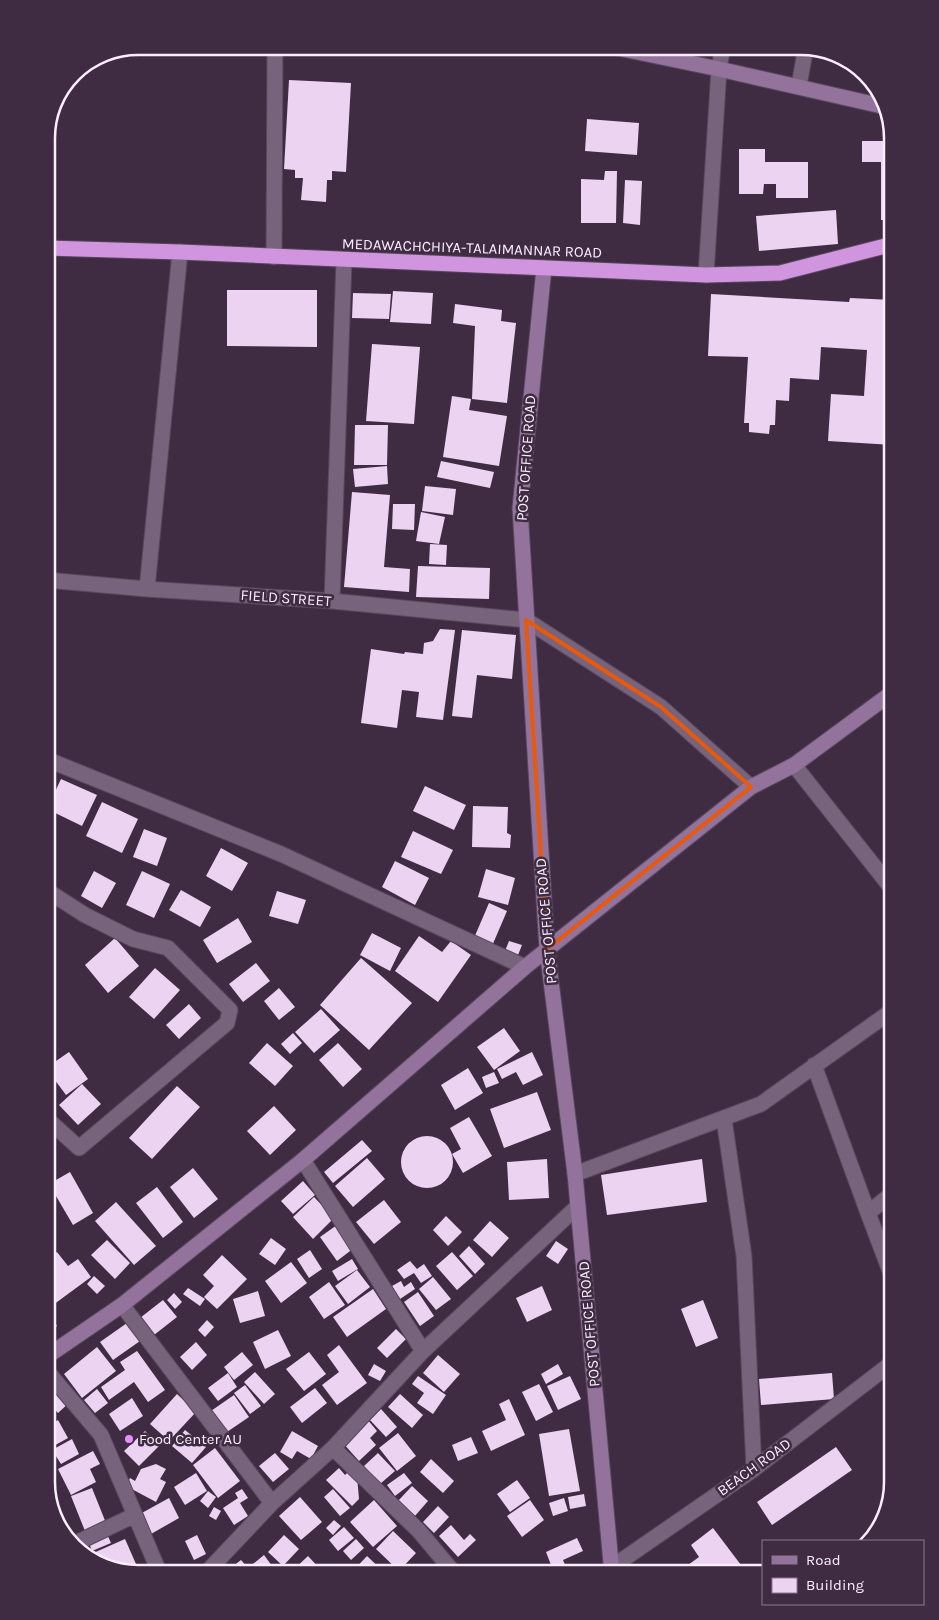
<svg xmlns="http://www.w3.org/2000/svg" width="939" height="1620" font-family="Karla,sans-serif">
<rect width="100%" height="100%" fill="#3f2c43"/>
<path fill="#ebd3f1" d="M 289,80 L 351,83 L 346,172 L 332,171 L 332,180 L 327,180 L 326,202 L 301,200 L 303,178 L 295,178 L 295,170 L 284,169 Z
M 587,119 L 639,123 L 637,155 L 585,151 Z
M 862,141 L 893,141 L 893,220 L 881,220 L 881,162 L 862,162 Z
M 739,149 L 765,149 L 765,162 L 808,162 L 808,198 L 776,198 L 776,184 L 764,184 L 763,194 L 739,194 Z
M 605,171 L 617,171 L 616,223 L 581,223 L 581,179 L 604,180 Z
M 625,180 L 642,181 L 640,225 L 623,223 Z
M 836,210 L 838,244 L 759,251 L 756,216 Z
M 227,290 L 317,290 L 317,347 L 227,346 Z
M 393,291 L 433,293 L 431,324 L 390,322 Z
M 353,293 L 391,294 L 389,319 L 352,318 Z
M 711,294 L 849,302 L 850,298 L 893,300 L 893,445 L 828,441 L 831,394 L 864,396 L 867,350 L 821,347 L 819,380 L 790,378 L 789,401 L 776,400 L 775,425 L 770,425 L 769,434 L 749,432 L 749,423 L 744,423 L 748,357 L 708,356 Z
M 455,304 L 502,310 L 501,321 L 516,323 L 507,403 L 472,399 L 475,326 L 453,323 Z
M 372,344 L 420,347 L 414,424 L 366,421 Z
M 452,396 L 471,399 L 469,410 L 507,416 L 499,466 L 443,457 Z
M 355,425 L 388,425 L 387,465 L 354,465 Z
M 441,461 L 494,472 L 490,488 L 437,477 Z
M 387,466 L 388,484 L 355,487 L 353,469 Z
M 425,486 L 456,489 L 453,515 L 422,511 Z
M 352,492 L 390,495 L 384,567 L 410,569 L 409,592 L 344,587 Z
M 393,504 L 415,504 L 414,530 L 392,529 Z
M 421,512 L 445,517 L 439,544 L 416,541 Z
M 430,544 L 447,545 L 446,565 L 429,564 Z
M 418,566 L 490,568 L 489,599 L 416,597 Z
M 440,629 L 455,630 L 443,720 L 416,717 L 419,692 L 402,690 L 397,728 L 361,723 L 371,649 L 404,654 L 405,652 L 423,654 L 424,643 L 433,641 Z
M 462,630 L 516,635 L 512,679 L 477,675 L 472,718 L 452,716 Z
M 61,779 L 97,795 L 82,826 L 47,809 Z
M 425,786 L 466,805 L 454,830 L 413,811 Z
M 102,802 L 138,819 L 122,853 L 86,836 Z
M 473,806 L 508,807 L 507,833 L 511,835 L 510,848 L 472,847 Z
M 144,829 L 167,838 L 157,866 L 133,857 Z
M 413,831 L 453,850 L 441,874 L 401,857 Z
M 221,848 L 248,863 L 232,891 L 206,876 Z
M 395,861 L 429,878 L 415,905 L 382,887 Z
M 486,869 L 515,878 L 508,905 L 478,897 Z
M 94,871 L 116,883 L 102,908 L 81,896 Z
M 142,871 L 170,884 L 154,918 L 126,905 Z
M 181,890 L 211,907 L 200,927 L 169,910 Z
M 277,891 L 306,900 L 298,924 L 269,916 Z
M 489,903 L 507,911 L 492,946 L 474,938 Z
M 238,918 L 252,942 L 217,963 L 203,940 Z
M 372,933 L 401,948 L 390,971 L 360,955 Z
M 419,936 L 442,952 L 451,941 L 471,955 L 438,1002 L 395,971 Z
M 115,938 L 139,966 L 108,993 L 85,965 Z
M 509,941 L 522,945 L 518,955 L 505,951 Z
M 361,958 L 412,1003 L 369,1050 L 320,1005 Z
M 256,963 L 270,981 L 243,1002 L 229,984 Z
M 155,968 L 180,990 L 154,1019 L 129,997 Z
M 279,988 L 295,1007 L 279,1020 L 264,1001 Z
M 189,1004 L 201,1018 L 179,1039 L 166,1025 Z
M 321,1009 L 340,1030 L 314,1053 L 295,1032 Z
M 504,1028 L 520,1051 L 494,1070 L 477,1047 Z
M 293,1033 L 302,1043 L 290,1054 L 281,1044 Z
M 267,1043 L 293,1066 L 275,1086 L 249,1063 Z
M 338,1043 L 362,1069 L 343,1087 L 319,1060 Z
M 69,1052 L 88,1079 L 66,1095 L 46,1068 Z
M 532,1052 L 543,1075 L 523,1085 L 516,1072 L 502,1079 L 497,1069 Z
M 468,1068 L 483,1093 L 455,1110 L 441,1085 Z
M 494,1072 L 499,1083 L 486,1088 L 482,1077 Z
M 82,1084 L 101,1104 L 78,1125 L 59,1105 Z
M 177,1086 L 200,1107 L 152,1159 L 129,1138 Z
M 537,1092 L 551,1130 L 504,1148 L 490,1109 Z
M 274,1106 L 296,1130 L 270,1155 L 247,1131 Z
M 469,1117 L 492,1156 L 463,1173 L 452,1154 L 461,1149 L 450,1128 Z
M401 1162a26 26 0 1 1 52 0a26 26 0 1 1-52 0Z
M 362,1140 L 372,1151 L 333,1183 L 324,1172 Z
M 367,1158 L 385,1179 L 353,1207 L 335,1186 Z
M 547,1159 L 549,1198 L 509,1200 L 507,1162 Z
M 702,1159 L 707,1202 L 607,1215 L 601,1175 Z
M 193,1168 L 218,1199 L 194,1218 L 170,1187 Z
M 70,1172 L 93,1213 L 73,1225 L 49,1184 Z
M 303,1181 L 315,1195 L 293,1214 L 281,1201 Z
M 157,1187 L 183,1222 L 163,1238 L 136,1203 Z
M 314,1197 L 334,1218 L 313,1239 L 293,1217 Z
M 384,1200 L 401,1222 L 374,1244 L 356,1222 Z
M 116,1202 L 156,1246 L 134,1265 L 95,1221 Z
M 446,1216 L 462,1232 L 448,1246 L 433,1230 Z
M 490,1221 L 509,1238 L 492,1257 L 473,1240 Z
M 337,1225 L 354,1248 L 337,1261 L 320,1237 Z
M 271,1238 L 286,1249 L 275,1265 L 259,1254 Z
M 107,1240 L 130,1263 L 115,1279 L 91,1255 Z
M 556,1241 L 568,1249 L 558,1264 L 546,1256 Z
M 469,1246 L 485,1264 L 475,1274 L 459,1256 Z
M 310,1250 L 322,1269 L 309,1278 L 297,1259 Z
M 57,1252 L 68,1266 L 78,1259 L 91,1277 L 53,1305 L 46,1296 L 46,1260 Z
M 452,1252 L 473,1276 L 457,1290 L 436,1266 Z
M 222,1255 L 247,1279 L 217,1309 L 204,1297 L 214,1286 L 203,1275 Z
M 352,1259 L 358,1269 L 338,1281 L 332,1271 Z
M 410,1261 L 417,1269 L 424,1264 L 432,1276 L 421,1283 L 414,1273 L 404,1279 L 397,1270 Z
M 291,1262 L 307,1283 L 281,1303 L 265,1281 Z
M 357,1270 L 370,1287 L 348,1304 L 335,1286 Z
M 94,1276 L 105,1286 L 97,1294 L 87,1284 Z
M 433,1277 L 451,1299 L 436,1310 L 419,1289 Z
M 401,1281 L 404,1287 L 411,1282 L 415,1289 L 400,1299 L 392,1286 Z
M 329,1282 L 345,1305 L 324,1319 L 309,1297 Z
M 542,1286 L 552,1310 L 527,1322 L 516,1298 Z
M 188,1288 L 205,1299 L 200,1306 L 183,1294 Z
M 373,1289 L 386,1309 L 347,1337 L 333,1317 Z
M 258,1291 L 265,1316 L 240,1323 L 233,1299 Z
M 418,1292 L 434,1316 L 420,1326 L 404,1302 Z
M 174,1293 L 182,1302 L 175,1309 L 167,1300 Z
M 163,1300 L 177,1317 L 154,1335 L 140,1318 Z
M 703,1300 L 718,1338 L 696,1347 L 681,1309 Z
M 49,1313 L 57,1326 L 46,1332 L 46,1314 Z
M 207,1320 L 214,1327 L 205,1337 L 198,1330 Z
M 127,1323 L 140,1341 L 113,1360 L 100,1342 Z
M 396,1329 L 406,1339 L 387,1358 L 377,1348 Z
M 278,1330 L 291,1356 L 265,1369 L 253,1342 Z
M 196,1342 L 207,1355 L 192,1370 L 180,1357 Z
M 339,1345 L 367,1383 L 337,1405 L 322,1385 L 339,1372 L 327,1355 Z
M 97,1347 L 116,1371 L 82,1398 L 64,1374 Z
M 137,1351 L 165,1390 L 148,1402 L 134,1382 L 109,1400 L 101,1387 L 125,1370 L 120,1362 Z
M 242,1352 L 253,1365 L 234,1380 L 224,1367 Z
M 309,1352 L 326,1374 L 304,1391 L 286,1369 Z
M 438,1355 L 460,1374 L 444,1392 L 423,1373 Z
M 374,1364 L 386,1371 L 380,1381 L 368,1375 Z
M 558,1364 L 563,1374 L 546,1384 L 541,1374 Z
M 255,1372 L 275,1394 L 264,1404 L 244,1382 Z
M 228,1373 L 237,1387 L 218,1401 L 208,1388 Z
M 832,1373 L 834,1399 L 761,1405 L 759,1379 Z
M 418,1376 L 446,1395 L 433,1414 L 417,1403 L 424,1393 L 412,1384 Z
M 570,1376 L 581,1399 L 558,1410 L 547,1386 Z
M 50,1379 L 70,1402 L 58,1413 L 49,1403 L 46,1405 L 46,1383 Z
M 539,1384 L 553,1412 L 536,1421 L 522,1392 Z
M 245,1385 L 261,1406 L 250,1414 L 234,1393 Z
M 315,1388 L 327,1403 L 302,1423 L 290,1407 Z
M 97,1389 L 108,1403 L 95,1413 L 84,1400 Z
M 177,1394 L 196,1412 L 169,1441 L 150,1424 Z
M 400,1394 L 423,1415 L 412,1428 L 388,1407 Z
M 234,1395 L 249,1417 L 224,1434 L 208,1413 Z
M 132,1398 L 143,1416 L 120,1431 L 109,1414 Z
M 509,1399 L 525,1435 L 491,1451 L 482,1431 L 506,1420 L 499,1404 Z
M 381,1409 L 397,1427 L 386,1437 L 370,1420 Z
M 367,1419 L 377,1431 L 370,1438 L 376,1445 L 359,1461 L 342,1442 Z
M 58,1420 L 68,1438 L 50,1448 L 46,1441 L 46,1427 Z
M 569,1429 L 580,1491 L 549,1496 L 539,1434 Z
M 185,1430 L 206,1447 L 192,1463 L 172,1446 Z
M 145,1431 L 160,1445 L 139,1466 L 124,1451 Z
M 292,1431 L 318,1446 L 311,1459 L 297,1451 L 292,1459 L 280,1452 Z
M 398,1433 L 416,1456 L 397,1471 L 379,1448 Z
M 471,1437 L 478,1453 L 458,1461 L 452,1445 Z
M 72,1439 L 79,1454 L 61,1464 L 52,1450 Z
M 836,1447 L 852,1470 L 772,1525 L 757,1502 Z
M 215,1448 L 240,1481 L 218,1498 L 193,1465 Z
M 93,1451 L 100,1464 L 90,1469 L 96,1482 L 71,1495 L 58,1469 Z
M 275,1453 L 289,1469 L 273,1482 L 259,1466 Z
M 378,1453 L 395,1471 L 380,1484 L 364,1466 Z
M 431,1459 L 454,1481 L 443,1493 L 420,1472 Z
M 156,1464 L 166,1469 L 160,1479 L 166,1482 L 156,1502 L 126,1486 L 130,1478 L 135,1481 L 141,1469 Z
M 339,1468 L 345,1475 L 350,1470 L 357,1476 L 359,1499 L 352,1506 L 326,1480 Z
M 196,1473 L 207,1491 L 185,1505 L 174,1487 Z
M 404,1473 L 412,1483 L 395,1496 L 387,1485 Z
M 517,1480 L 530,1498 L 510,1512 L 497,1494 Z
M 412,1486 L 428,1501 L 414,1517 L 398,1501 Z
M 92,1488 L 106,1523 L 85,1531 L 71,1496 Z
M 242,1489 L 248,1498 L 240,1503 L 248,1516 L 234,1525 L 223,1508 L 238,1498 L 235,1493 Z
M 333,1489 L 350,1508 L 340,1516 L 324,1497 Z
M 208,1491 L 216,1497 L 208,1508 L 200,1501 Z
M 584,1494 L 586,1506 L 570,1509 L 568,1497 Z
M 300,1497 L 322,1522 L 301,1540 L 279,1516 Z
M 169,1498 L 179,1518 L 151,1534 L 140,1514 Z
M 564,1498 L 568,1511 L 553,1516 L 549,1503 Z
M 374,1500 L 397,1526 L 373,1547 L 350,1522 Z
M 530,1500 L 544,1520 L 522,1537 L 507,1516 Z
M 438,1506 L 449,1517 L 434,1533 L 423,1522 Z
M 214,1507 L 221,1511 L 216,1520 L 209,1516 Z
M 334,1520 L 341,1526 L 333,1535 L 326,1528 Z
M 451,1525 L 464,1540 L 470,1534 L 476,1540 L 458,1557 L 439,1536 Z
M 344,1527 L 354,1538 L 338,1551 L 329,1540 Z
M 713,1528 L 741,1565 L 729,1574 L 695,1574 L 688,1565 L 699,1557 L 691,1545 Z
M 393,1531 L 416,1553 L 399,1571 L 376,1549 Z
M 107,1534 L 111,1543 L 92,1551 L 89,1543 Z
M 197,1535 L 206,1554 L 194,1560 L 185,1541 Z
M 284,1535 L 299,1549 L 283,1566 L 268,1552 Z
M 577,1538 L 583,1551 L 563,1560 L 569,1574 L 542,1574 L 540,1570 L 551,1565 L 546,1552 Z
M 125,1539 L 136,1564 L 122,1570 L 94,1561 L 91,1554 Z
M 356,1539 L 364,1548 L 351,1560 L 343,1551 Z
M 264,1555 L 278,1574 L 223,1574 L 241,1560 L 248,1568 Z
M 308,1556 L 322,1571 L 320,1574 L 289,1574 Z
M 367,1556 L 386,1574 L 350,1574 Z"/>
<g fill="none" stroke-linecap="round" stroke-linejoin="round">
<defs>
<path id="street" d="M 799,86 L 806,46
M 274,257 L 275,46
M 706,275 L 719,69 L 723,46
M 46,580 L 147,589 L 332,601 L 526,620 L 661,707 L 751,787
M 147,589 L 180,252
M 332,601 L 344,261
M 46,759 L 281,854 L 525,967
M 794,765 L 893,890
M 814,1065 L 868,1213
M 46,1118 L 79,1148 L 227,1023 L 230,1010 L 168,948 L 133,939 L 85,915 L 46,890
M 724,1119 L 744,1256 L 754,1469
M 303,1160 L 423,1351 L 578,1206
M 575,1174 L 761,1104 L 893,1010
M 893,1279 L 868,1213 L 893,1193
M 122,1305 L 272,1503
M 46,1370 L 101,1435 L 160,1574
M 333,1448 L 419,1531 L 455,1574
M 74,1544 L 135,1515
M 205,1574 L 272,1503 L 333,1448 L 423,1351
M 602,1574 L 754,1469 L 893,1362"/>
<path id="secondary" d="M 608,46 L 719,69 L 886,107
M 544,268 L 520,508 L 547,949 L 575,1174 L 612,1574
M 46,1357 L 122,1305 L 303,1160 L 525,967 L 751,787 L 794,765 L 893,692"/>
<path id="highway" d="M 46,248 L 180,252 L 706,275 L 780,273 L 893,244"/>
</defs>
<use href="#street" stroke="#58485c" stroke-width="17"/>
<use href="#secondary" stroke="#58485c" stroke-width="17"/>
<use href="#highway" stroke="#58485c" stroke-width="17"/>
<use href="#street" stroke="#78637d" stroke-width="15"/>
<use href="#secondary" stroke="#93729b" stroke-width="15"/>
<use href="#highway" stroke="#d195e0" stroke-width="15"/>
</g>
<path fill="none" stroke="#e8590c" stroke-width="4" stroke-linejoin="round" d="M 526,620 L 661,707 L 751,787 L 547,949 Z"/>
<circle fill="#e98dfe" stroke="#3f2c43" stroke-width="2" cx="129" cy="1439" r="5"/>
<g text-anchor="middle" stroke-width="5" stroke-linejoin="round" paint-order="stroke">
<g font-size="15" fill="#faeefd" stroke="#3f2c43">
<text transform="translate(472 248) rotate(2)" y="5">MEDAWACHCHIYA-TALAIMANNAR ROAD</text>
<text transform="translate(526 458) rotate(-86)" y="5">POST OFFICE ROAD</text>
<text transform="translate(286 598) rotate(4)" y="5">FIELD STREET</text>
<text transform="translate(546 921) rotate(-95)" y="5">POST OFFICE ROAD</text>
<text transform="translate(589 1324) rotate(-95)" y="5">POST OFFICE ROAD</text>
<text transform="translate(754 1467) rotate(-36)" y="5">BEACH ROAD</text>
</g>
<g font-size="15" fill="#faeefd" stroke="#3f2c43" text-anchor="start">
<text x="139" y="1444">Food Center AU</text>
</g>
</g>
<path d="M0 0H939V1620H0ZM138 55H801A83 83 0 0 1 884 138V1482A83 83 0 0 1 801 1565H138A83 83 0 0 1 55 1482V138A83 83 0 0 1 138 55Z" fill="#3f2c43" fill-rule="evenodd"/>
<path fill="none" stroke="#faeefd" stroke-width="2.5" d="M138 55H801A83 83 0 0 1 884 138V1482A83 83 0 0 1 801 1565H138A83 83 0 0 1 55 1482V138A83 83 0 0 1 138 55Z"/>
<rect x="762" y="1540" width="162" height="65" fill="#3f2c43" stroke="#8a7a8d"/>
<rect x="772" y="1556" width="25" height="8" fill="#93729b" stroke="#8a7a8d"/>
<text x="806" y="1565" font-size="15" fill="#faeefd">Road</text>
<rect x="772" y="1578" width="25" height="15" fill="#ebd3f1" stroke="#8a7a8d"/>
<text x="806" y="1590" font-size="15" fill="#faeefd">Building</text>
</svg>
